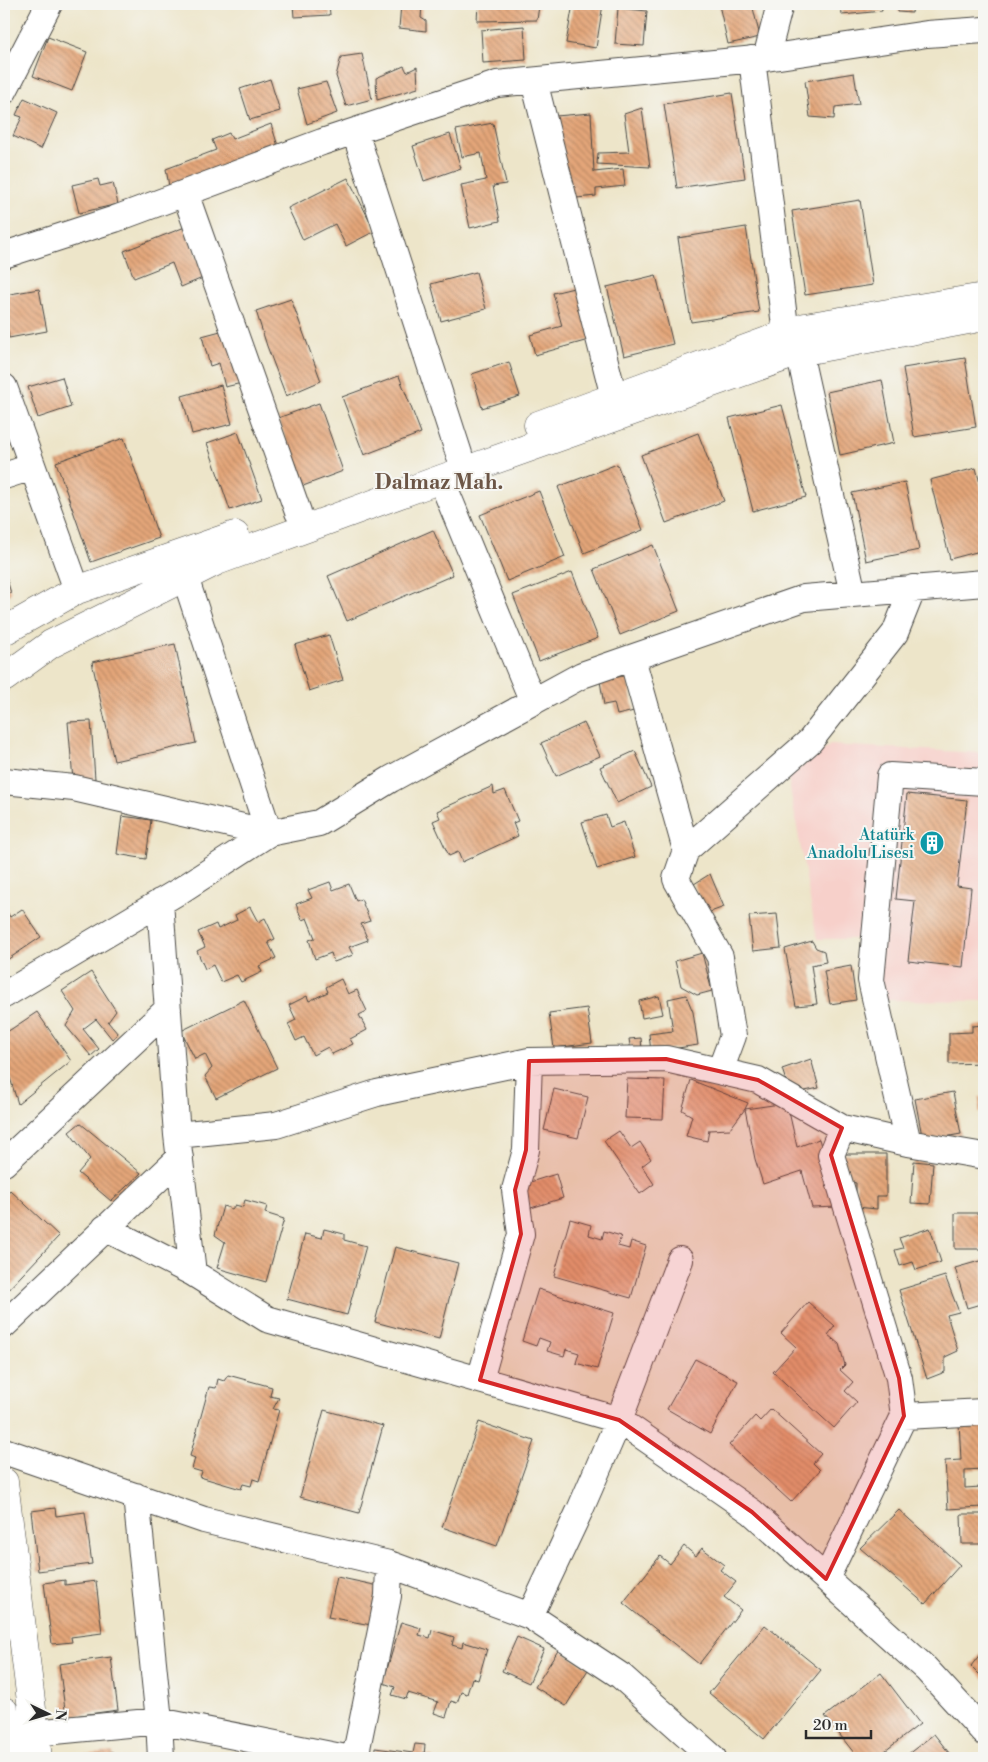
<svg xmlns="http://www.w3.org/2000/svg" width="988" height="1762" font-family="'Libre Bodoni',serif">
<defs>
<pattern id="building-back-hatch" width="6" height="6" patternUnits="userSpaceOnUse" patternTransform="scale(1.25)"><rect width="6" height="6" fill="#e4a679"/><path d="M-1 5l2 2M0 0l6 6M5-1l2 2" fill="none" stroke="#b98763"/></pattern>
</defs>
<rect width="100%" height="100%" fill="#f6f6f2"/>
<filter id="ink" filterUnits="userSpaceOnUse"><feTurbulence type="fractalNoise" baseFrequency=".02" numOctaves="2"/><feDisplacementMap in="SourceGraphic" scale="10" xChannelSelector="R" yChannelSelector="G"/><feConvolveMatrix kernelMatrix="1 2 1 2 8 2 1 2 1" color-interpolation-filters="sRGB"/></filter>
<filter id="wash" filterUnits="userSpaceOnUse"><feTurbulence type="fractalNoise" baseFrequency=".0096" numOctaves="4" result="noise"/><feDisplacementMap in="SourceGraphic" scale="20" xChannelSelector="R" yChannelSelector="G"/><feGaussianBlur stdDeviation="1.12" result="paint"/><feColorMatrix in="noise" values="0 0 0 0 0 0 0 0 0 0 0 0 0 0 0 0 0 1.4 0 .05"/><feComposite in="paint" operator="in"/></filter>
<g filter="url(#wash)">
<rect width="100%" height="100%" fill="#ede5c9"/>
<path fill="#f7d0ca" d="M 830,745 L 984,753 L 984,1001 L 886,1000 L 858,939 L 817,939 L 788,777 Z"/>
<g id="blocks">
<path fill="url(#building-back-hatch)" d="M 293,4 L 329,4 L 330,15 L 294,17 Z
M 401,4 L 422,4 L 421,18 L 426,21 L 426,31 L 399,28 Z
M 478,4 L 523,4 L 539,6 L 537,20 L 477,21 Z
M 573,4 L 603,4 L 596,48 L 566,43 Z
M 725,4 L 752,4 L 760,37 L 728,44 L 719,5 Z
M 841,4 L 881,4 L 882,11 L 842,15 Z
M 898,4 L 913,4 L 912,13 L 898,12 Z
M 618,8 L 647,11 L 644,46 L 615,44 Z
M 524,26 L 526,60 L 483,63 L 481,30 Z
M 48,37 L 87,52 L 72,91 L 33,76 Z
M 362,54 L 372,99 L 346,106 L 336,76 L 341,57 Z
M 404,66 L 407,72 L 417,67 L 418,88 L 377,100 L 376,78 Z
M 854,73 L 859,104 L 835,107 L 834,119 L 810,117 L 805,81 Z
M 270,79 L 280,111 L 250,120 L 240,89 Z
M 326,82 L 337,113 L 307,124 L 297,89 Z
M 732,93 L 745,178 L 677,188 L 664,104 Z
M 24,98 L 57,113 L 41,149 L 13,136 L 22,117 L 16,115 Z
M 642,108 L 650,167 L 597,164 L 598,153 L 629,152 L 624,114 Z
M 591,113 L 594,172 L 623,169 L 625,186 L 596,189 L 596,196 L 567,199 L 556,116 Z
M 493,123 L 506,184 L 493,186 L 500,221 L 470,228 L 461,185 L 486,180 L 481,153 L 462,157 L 456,130 Z
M 271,124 L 278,146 L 169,186 L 166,169 L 216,150 L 212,140 L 229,133 L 232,139 Z
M 450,134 L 461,168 L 424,181 L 413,146 Z
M 348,178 L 375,231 L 346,246 L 335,224 L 303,240 L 288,208 Z
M 98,179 L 100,186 L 113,183 L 118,204 L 79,213 L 72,185 Z
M 860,200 L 873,285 L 805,295 L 792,211 Z
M 185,227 L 205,277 L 181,287 L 172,263 L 134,278 L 124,251 Z
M 746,227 L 759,312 L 691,322 L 678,238 Z
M 476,272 L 486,309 L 441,321 L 431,284 Z
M 656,275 L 673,344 L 624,356 L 607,287 Z
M 578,287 L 592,339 L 535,355 L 530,335 L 562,326 L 553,293 Z
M 39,289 L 47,331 L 9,338 L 4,310 L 4,295 Z
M 291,299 L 321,381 L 286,396 L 267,346 L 256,311 Z
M 228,329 L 242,383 L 225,387 L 219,363 L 210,366 L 202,336 Z
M 965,358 L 976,427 L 914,437 L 903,368 Z
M 509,362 L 520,396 L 482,408 L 472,374 Z
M 399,376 L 421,433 L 364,455 L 342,397 Z
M 62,377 L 71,407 L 38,418 L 28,387 Z
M 882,380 L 894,443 L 840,455 L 827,392 Z
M 221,385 L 232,424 L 192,434 L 182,396 Z
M 319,403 L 343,471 L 303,486 L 278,418 Z
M 782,405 L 806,497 L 753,511 L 729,418 Z
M 238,432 L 262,499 L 230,510 L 207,443 Z
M 698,433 L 724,501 L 666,523 L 641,455 Z
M 124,438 L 159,538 L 91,562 L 56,462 Z
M 617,464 L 643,530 L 584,553 L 558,487 Z
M 976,468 L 984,499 L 984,550 L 950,559 L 930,480 Z
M 905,482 L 919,550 L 866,561 L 852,493 Z
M 539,491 L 565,557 L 507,581 L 480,515 Z
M 433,530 L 453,575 L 347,621 L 328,576 Z
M 653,545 L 679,611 L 620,635 L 594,569 Z
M 4,570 L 11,593 L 4,598 Z
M 572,572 L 598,638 L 539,661 L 513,595 Z
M 329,635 L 343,680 L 309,691 L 295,645 Z
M 175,644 L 196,743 L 114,761 L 92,662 Z
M 627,675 L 634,711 L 617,715 L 614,703 L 604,705 L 600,681 Z
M 91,721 L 95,779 L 73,780 L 68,722 Z
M 584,723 L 600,756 L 556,776 L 541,743 Z
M 635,751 L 651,787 L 617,803 L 600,767 Z
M 493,786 L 494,794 L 505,790 L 518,821 L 513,823 L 518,836 L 462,862 L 458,852 L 449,856 L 433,821 L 440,818 L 437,811 Z
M 907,794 L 967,800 L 957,886 L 971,888 L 963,967 L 908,961 L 915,901 L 896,899 Z
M 606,815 L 610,827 L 624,822 L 635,857 L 597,869 L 582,822 Z
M 122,816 L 151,820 L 146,859 L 117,854 Z
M 710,874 L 724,907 L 705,914 L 694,884 Z
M 330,882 L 333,890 L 349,884 L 356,901 L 361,899 L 370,921 L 361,924 L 368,940 L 349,947 L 353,955 L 334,962 L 331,953 L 315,959 L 309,940 L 315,938 L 307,918 L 302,920 L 296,904 L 312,898 L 308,890 Z
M 4,907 L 10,917 L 22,909 L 41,937 L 4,962 Z
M 250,907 L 258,922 L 265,918 L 275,939 L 268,942 L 276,958 L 259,966 L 262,972 L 241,982 L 237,975 L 221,982 L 213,965 L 205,969 L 197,951 L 205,947 L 198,932 L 216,924 L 218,929 L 237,920 L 235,915 Z
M 777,914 L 781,948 L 753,951 L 749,916 Z
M 812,941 L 816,948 L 824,951 L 826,962 L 811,965 L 817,1004 L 796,1006 L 785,949 Z
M 702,953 L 712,991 L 697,995 L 681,986 L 675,961 Z
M 851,966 L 856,1000 L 830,1004 L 824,971 Z
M 91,972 L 116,1011 L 108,1022 L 118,1034 L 112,1039 L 96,1019 L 83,1029 L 99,1049 L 91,1056 L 66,1026 L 75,1011 L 62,991 Z
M 341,979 L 348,994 L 357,990 L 367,1011 L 359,1015 L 367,1030 L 350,1039 L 353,1044 L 332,1054 L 328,1047 L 313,1055 L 304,1037 L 296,1041 L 288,1024 L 296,1020 L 289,1005 L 307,996 L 309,1001 L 328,992 L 326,987 Z
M 686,995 L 693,1012 L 698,1045 L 651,1052 L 649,1034 L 673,1031 L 668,999 Z
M 659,996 L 663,1014 L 642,1018 L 639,1001 Z
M 244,1000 L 277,1068 L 216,1098 L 205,1076 L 212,1068 L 205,1054 L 195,1059 L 181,1031 Z
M 587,1008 L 592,1043 L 554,1048 L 549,1013 Z
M 37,1012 L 71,1061 L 18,1104 L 4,1058 L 4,1034 Z
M 984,1025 L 984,1063 L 949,1064 L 949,1033 L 972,1032 L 972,1026 Z
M 641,1038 L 642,1050 L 631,1051 L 629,1039 Z
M 811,1059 L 819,1088 L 805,1091 L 787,1084 L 782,1069 Z
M 627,1079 L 665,1080 L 663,1119 L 625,1118 Z
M 691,1080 L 748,1103 L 745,1109 L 787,1103 L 797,1147 L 819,1139 L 837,1207 L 812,1208 L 802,1171 L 763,1184 L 755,1159 L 745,1109 L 730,1129 L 709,1130 L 707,1141 L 686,1136 L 692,1116 L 682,1110 Z
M 554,1089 L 588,1097 L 578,1138 L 544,1130 Z
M 953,1092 L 961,1134 L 923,1141 L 915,1099 Z
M 979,1097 L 984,1097 L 984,1113 L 979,1113 Z
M 80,1123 L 141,1173 L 111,1201 L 78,1173 L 90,1159 L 69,1132 Z
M 619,1131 L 631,1148 L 640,1142 L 651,1159 L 642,1166 L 654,1184 L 640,1194 L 604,1141 Z
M 842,1154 L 886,1154 L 886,1196 L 877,1196 L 877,1209 L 856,1207 L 856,1183 L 847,1181 Z
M 914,1161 L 933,1163 L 930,1204 L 911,1203 Z
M 556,1174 L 563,1198 L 531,1208 L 524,1184 Z
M 10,1190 L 59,1236 L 4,1294 L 4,1197 Z
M 245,1200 L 267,1206 L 265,1213 L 284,1219 L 266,1282 L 217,1268 L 225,1242 L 215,1235 L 223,1206 L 232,1209 L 235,1205 L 243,1207 Z
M 955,1213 L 983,1213 L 983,1249 L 955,1249 Z
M 570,1219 L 591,1225 L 589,1235 L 602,1239 L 604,1231 L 621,1236 L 618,1246 L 629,1249 L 631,1241 L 646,1246 L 631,1298 L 554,1276 Z
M 930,1228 L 941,1262 L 916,1270 L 913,1262 L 900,1266 L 895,1250 L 903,1248 L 899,1238 Z
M 324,1229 L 344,1234 L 344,1240 L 366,1246 L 347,1315 L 287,1299 L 305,1234 L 322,1238 Z
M 395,1247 L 458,1263 L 439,1339 L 375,1322 Z
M 983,1260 L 984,1303 L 967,1308 L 955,1268 Z
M 945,1276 L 959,1312 L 947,1315 L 958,1351 L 945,1357 L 945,1372 L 927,1379 L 899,1290 Z
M 538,1289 L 614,1313 L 597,1369 L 576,1363 L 579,1353 L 566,1349 L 564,1356 L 547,1351 L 550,1342 L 539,1338 L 536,1346 L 522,1341 Z
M 808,1302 L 835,1326 L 828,1335 L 839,1344 L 845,1365 L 840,1370 L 853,1382 L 845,1391 L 857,1402 L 834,1428 L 773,1372 L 796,1347 L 781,1333 Z
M 695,1359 L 738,1381 L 710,1434 L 667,1409 Z
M 228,1375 L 272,1387 L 270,1396 L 279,1398 L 273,1409 L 279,1410 L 259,1481 L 253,1479 L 251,1486 L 243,1484 L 241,1489 L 200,1477 L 202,1472 L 192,1469 L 195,1458 L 190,1456 L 209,1387 L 216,1388 L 218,1379 L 224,1381 Z
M 771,1409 L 821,1454 L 813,1463 L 820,1470 L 791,1502 L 729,1445 L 755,1416 L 760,1421 Z
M 324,1410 L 383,1426 L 359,1513 L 300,1497 Z
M 984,1421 L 984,1469 L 965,1470 L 965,1488 L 981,1487 L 982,1507 L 948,1509 L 945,1461 L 961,1460 L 959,1422 Z
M 479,1422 L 534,1441 L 497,1546 L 442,1527 Z
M 55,1508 L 56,1516 L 85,1512 L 92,1564 L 38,1571 L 31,1511 Z
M 899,1510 L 960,1565 L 925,1604 L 860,1548 Z
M 961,1514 L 984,1514 L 984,1544 L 962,1544 Z
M 684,1546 L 696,1556 L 702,1548 L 724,1565 L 720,1570 L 736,1582 L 724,1597 L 741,1610 L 699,1664 L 623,1603 L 660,1556 L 670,1564 Z
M 337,1577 L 379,1586 L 371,1625 L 328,1617 Z
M 65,1580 L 65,1585 L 96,1581 L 102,1633 L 71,1637 L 72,1642 L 52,1644 L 44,1583 Z
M 401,1622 L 421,1628 L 419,1635 L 430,1638 L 432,1630 L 454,1637 L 452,1645 L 462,1648 L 463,1642 L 487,1649 L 478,1680 L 472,1678 L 467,1694 L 461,1692 L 457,1703 L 451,1701 L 446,1717 L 434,1713 L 438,1702 L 408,1693 L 406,1699 L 392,1695 L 395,1687 L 383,1683 Z
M 765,1625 L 821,1670 L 764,1739 L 709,1693 Z
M 517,1637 L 544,1649 L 529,1683 L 502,1671 Z
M 559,1649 L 589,1668 L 566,1706 L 535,1687 Z
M 984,1649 L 984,1679 L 971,1666 Z
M 111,1657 L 118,1710 L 66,1717 L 59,1664 Z
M 881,1673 L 920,1724 L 876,1758 L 858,1758 L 825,1716 Z
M 934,1734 L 953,1758 L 903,1758 Z
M 415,1744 L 425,1745 L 424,1755 L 433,1756 L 433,1758 L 374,1758 L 375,1748 L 413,1753 Z
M 113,1752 L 114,1758 L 65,1758 L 65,1756 Z"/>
</g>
</g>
<g filter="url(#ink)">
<use href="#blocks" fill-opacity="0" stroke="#484743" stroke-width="1"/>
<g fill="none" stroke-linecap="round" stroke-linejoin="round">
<defs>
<path id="minor" d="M 766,58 L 780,4
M 752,59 L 786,334
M 534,81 L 614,397
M 4,91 L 49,4
M 355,132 L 459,454
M 185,193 L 298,512
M 4,255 L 115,219 L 322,142 L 497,84 L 766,58 L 927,34 L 984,30
M 799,352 L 853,594
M 4,387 L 77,590
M 4,476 L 32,467
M 441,479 L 533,702
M 632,658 L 686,850 L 676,879 L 720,957 L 733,1036 L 720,1071
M 4,781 L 74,788 L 269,833 L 319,823 L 391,779 L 582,675 L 804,598 L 984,583
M 686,850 L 810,741 L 895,633 L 913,588
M 160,902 L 177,1135 L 193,1273 L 267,1319 L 619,1420 L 752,1512 L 926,1669 L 984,1732
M 4,995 L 181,890 L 269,833 L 185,577
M 842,1128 L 831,1155 L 899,1378 L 904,1416 L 984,1412
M 177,1135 L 276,1125 L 377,1093 L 529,1061 L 666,1059 L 758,1080 L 842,1128 L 908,1143 L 984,1156
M 908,1143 L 871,980 L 890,776 L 984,782
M 4,1163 L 168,1009
M 105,1228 L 193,1273
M 4,1325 L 180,1158
M 480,1380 L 521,1234 L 515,1190 L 526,1150 L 529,1061
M 4,1451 L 204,1520 L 389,1564 L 530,1616 L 621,1676 L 713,1758
M 136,1496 L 159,1721 L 161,1758
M 826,1579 L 904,1416
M 530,1616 L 580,1510 L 619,1420 L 680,1260
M 34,1733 L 159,1721 L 346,1758
M 355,1758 L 388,1596 L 389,1564"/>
<path id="major" d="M 538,425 L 805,327 L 984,297
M 4,631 L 77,590 L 235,535
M 4,678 L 51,644 L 217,561 L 441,479 L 799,352 L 984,317
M 4,1482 L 38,1758
M 4,1711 L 11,1758"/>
</defs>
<use href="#minor" stroke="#484743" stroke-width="28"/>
<use href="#major" stroke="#484743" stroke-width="29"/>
<use href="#minor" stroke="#fff" stroke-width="26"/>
<use href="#major" stroke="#fff" stroke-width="28"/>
</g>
</g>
<path fill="#d62828" fill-opacity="0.2" stroke="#d62828" stroke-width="4" stroke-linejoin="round" d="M 666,1059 L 758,1080 L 842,1128 L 831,1155 L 899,1378 L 904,1416 L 826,1579 L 752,1512 L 619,1420 L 480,1380 L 521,1234 L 515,1190 L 526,1150 L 529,1061 Z"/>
<defs>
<symbol id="building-disc" viewBox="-11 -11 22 22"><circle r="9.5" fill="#0f9aa8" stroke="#f6f6f2"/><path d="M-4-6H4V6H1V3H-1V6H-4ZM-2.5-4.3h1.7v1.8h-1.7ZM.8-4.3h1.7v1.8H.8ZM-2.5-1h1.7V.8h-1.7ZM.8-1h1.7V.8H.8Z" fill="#fff"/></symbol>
</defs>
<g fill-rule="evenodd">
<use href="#building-disc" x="918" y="829" width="28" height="28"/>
</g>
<g text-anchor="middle" stroke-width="4" stroke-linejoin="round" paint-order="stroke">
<g font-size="16" fill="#0d838f" stroke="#f6f6f2" text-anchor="end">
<text x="914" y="840">Atatürk<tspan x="914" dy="18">Anadolu Lisesi</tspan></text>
</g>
<g font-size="21" font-weight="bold" fill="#6c5646" stroke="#f6f6f2">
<text x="439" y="489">Dalmaz Mah.</text>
</g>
</g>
<rect width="988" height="1762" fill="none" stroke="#f6f6f2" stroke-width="20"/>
<g transform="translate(48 1714) rotate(95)" stroke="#f6f6f2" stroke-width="4" paint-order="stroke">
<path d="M0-4L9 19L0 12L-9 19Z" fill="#2b2b2b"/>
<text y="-8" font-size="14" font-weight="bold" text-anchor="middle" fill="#2b2b2b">N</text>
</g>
<path d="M806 1730v8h65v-8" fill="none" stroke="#2b2b2b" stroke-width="2.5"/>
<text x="813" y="1730" font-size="15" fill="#2b2b2b" stroke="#f6f6f2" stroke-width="4" paint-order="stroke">20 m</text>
</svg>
